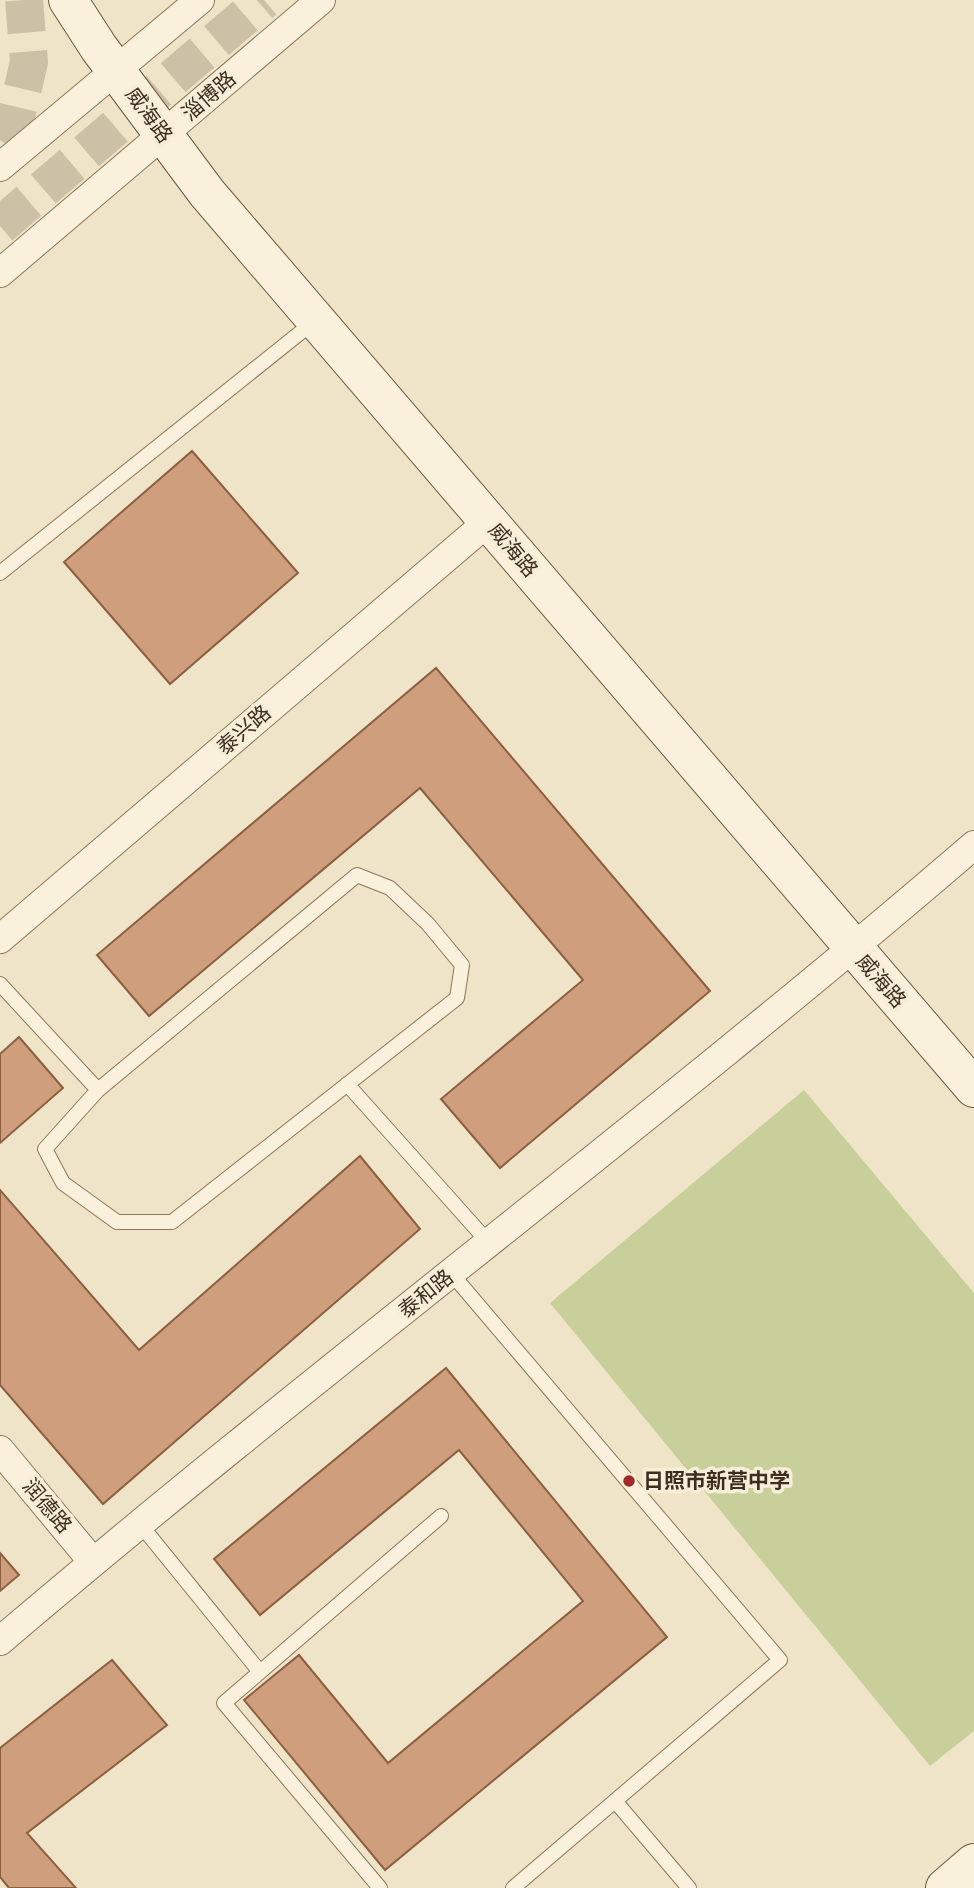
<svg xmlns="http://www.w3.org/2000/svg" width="974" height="1888" font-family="'IBM Plex Serif','Noto Sans SC',serif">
<rect width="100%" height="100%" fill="#f0e4c8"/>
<path fill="#c9cf9b" d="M 804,1090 L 974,1293 L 974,1731 L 930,1766 L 550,1303 Z"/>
<path fill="#cf9f7d" stroke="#8d5f41" stroke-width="2" d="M 192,451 L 298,573 L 170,684 L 64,562 Z
M 436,668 L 710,991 L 500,1168 L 441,1099 L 583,980 L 420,788 L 149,1016 L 97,955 Z
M 19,1037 L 63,1088 L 0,1143 L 0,1054 Z
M 360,1156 L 420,1229 L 103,1504 L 0,1385 L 0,1190 L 139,1350 Z
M 446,1368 L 667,1637 L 385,1870 L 244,1700 L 299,1655 L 388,1763 L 583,1601 L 459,1450 L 260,1615 L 214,1559 Z
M 0,1553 L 19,1575 L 0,1591 Z
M 112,1660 L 167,1725 L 27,1833 L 76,1888 L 9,1888 L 0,1877 L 0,1748 Z"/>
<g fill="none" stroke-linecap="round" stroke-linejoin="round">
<path stroke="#ccc0a6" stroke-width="38" stroke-dasharray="38 19" stroke-linecap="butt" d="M 0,140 L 16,117 L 29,62 L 24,0
M 0,226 L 264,0"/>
<defs>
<path id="lane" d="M 0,573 L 316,320
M 357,875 L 390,888 L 428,924 L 462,965 L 457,998 L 172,1222 L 117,1222 L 63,1183 L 45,1149 L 98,1090 Z
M 0,984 L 98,1090
M 347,1084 L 489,1243
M 451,1273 L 780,1660 L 513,1888
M 140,1524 L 260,1672 L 224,1703 L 380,1888
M 260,1672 L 441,1516
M 615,1801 L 689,1888"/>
<path id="street" d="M 0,167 L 200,0
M 0,273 L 321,0
M 0,939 L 489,521
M 0,1450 L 93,1562
M 0,1641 C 319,1369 656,1119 974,845"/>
<path id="secondary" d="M 68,0 L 99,48 L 207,193 L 974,1088
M 945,1888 L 974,1863"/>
</defs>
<use href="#lane" stroke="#8d765c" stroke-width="16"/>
<use href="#street" stroke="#8d765c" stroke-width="30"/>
<use href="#secondary" stroke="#6f573f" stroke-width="40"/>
<use href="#lane" stroke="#faf1dc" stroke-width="14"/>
<use href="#street" stroke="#faf1dc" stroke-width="28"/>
<use href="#secondary" stroke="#faf1dc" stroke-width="38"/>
</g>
<circle fill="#9e2a2b" stroke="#f7eed8" stroke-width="2.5" cx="629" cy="1481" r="7"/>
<g text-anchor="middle" stroke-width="7" stroke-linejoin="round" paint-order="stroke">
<g font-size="21" fill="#3d2e20" stroke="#f7eed8">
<text transform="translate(209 96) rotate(-41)" y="7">淄博路</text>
<text transform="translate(149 115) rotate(54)" y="7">威海路</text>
<text transform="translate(513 550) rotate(50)" y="7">威海路</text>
<text transform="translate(244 730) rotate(-41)" y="7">泰兴路</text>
<text transform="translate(881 981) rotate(49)" y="7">威海路</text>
<text transform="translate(426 1294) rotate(-39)" y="7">泰和路</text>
<text transform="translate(47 1506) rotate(50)" y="7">润德路</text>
</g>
<g font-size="21" font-weight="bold" fill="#3d2e20" stroke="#f7eed8" text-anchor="start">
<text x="643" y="1488">日照市新营中学</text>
</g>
</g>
</svg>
